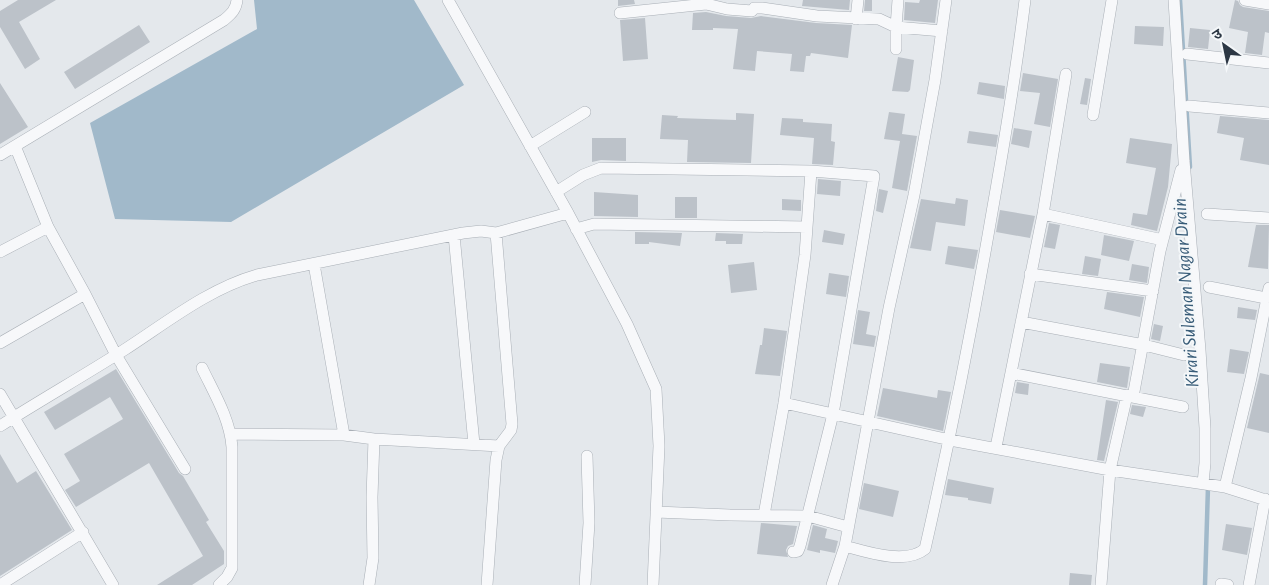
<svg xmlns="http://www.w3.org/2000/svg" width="1269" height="585" font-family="'Alegreya Sans','Noto Sans Devanagari',sans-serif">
<rect width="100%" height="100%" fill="#e4e8ec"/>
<path fill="#a1b9ca" d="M 254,0 L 414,0 L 464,85 L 231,222 L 115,219 L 90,123 L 257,29 Z"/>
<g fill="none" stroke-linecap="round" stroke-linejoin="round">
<path stroke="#a1b9ca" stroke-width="4.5" d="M 1180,0 L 1190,167
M 1205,585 L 1208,487"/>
</g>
<path fill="#bcc2c9" d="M 18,0 L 56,0 L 19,22 L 40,59 L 25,69 L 0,27 L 0,11 Z
M 618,0 L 634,0 L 635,4 L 618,6 Z
M 803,0 L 850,0 L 849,10 L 802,6 Z
M 865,0 L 872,0 L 872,11 L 864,11 Z
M 920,0 L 938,0 L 935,23 L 904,20 L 905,2 L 919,3 Z
M 1235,0 L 1238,1 L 1240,5 L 1243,7 L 1269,11 L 1269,33 L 1265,32 L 1262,55 L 1245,53 L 1248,32 L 1229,28 Z
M 706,12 L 726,16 L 751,18 L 761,16 L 816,23 L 852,25 L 848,58 L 811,53 L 810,56 L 806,56 L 804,72 L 790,71 L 792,54 L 757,51 L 755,71 L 733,69 L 738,29 L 713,28 L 713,30 L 692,30 L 693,13 Z
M 645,18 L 648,59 L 623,61 L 620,20 Z
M 139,25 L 150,42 L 75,89 L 64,72 Z
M 1135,26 L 1164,27 L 1163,46 L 1134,44 Z
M 1190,28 L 1210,30 L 1208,49 L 1188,47 Z
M 898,57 L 914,60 L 910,90 L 908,92 L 892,91 Z
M 1023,73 L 1058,79 L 1050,127 L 1034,124 L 1040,93 L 1020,91 Z
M 1085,78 L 1091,79 L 1087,105 L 1080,104 Z
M 979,82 L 1005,86 L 1004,99 L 977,94 Z
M 0,83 L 28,127 L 0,144 Z
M 889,112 L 905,114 L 902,134 L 917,136 L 907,191 L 892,188 L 900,141 L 884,139 Z
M 736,113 L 754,114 L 751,163 L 687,162 L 688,140 L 660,139 L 662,115 L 678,116 L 677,118 L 736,120 Z
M 1220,116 L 1269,120 L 1269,165 L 1240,160 L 1244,138 L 1217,133 Z
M 782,118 L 803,119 L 803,122 L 832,124 L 831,141 L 835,142 L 833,165 L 812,164 L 814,138 L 780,135 Z
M 1014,128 L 1032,131 L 1029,148 L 1011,144 Z
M 969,131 L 998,135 L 996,147 L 967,143 Z
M 592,138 L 626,138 L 626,161 L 601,160 L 592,162 Z
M 1130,138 L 1172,144 L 1168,187 L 1157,231 L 1131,225 L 1133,213 L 1147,215 L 1156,168 L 1126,163 Z
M 818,179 L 841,181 L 840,196 L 817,194 Z
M 879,189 L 888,191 L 883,213 L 876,211 Z
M 594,192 L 638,195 L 638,217 L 594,216 Z
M 675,197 L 697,197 L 697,218 L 675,218 Z
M 956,198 L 968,200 L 965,226 L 936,222 L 931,251 L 910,248 L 921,199 L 955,204 Z
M 782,199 L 801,200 L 801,211 L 782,210 Z
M 1000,210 L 1035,216 L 1030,238 L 996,232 Z
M 1049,223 L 1060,225 L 1055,249 L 1044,247 Z
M 1256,225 L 1269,225 L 1268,269 L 1248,267 Z
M 824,230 L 845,234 L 843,245 L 822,242 Z
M 635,232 L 682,233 L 680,246 L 649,242 L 649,244 L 635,244 Z
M 716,233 L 743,234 L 742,244 L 726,244 L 726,241 L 715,241 Z
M 1104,235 L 1134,241 L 1129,261 L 1101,255 Z
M 948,246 L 978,250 L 974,269 L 945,264 Z
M 1085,256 L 1101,259 L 1098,276 L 1082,274 Z
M 754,262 L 757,290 L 731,293 L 728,265 Z
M 1132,264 L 1149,267 L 1147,283 L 1129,280 Z
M 829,273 L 849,276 L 846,297 L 826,294 Z
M 1107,292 L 1144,297 L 1140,317 L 1104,309 Z
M 1238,307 L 1257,310 L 1255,320 L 1237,318 Z
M 858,310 L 870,312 L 866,334 L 876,336 L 874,347 L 853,344 Z
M 1154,324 L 1163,326 L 1160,341 L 1151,339 Z
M 764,328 L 787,331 L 780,376 L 755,374 L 760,345 L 762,345 Z
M 1230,349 L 1249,352 L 1244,374 L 1227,372 Z
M 1100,363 L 1130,367 L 1127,388 L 1097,382 Z
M 116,369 L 179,473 L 183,476 L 209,520 L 206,522 L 224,551 L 224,564 L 192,585 L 157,585 L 203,556 L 149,463 L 76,507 L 65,490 L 80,481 L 64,454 L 123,419 L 110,397 L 55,430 L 44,412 Z
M 1260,373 L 1269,375 L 1269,433 L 1247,428 Z
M 1017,382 L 1029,384 L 1028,395 L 1015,393 Z
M 883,388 L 937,398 L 938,390 L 951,392 L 943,431 L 877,416 Z
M 1106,400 L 1118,402 L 1104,461 L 1097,460 Z
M 1132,405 L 1146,407 L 1143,417 L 1130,414 Z
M 0,454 L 17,483 L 36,471 L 72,530 L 0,576 Z
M 948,479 L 994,488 L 991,504 L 968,500 L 968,498 L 945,495 Z
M 864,483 L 899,491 L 893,517 L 859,509 Z
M 761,523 L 797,526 L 793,544 L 788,546 L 786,550 L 788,557 L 757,554 Z
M 1226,524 L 1252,528 L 1247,555 L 1222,550 Z
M 813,525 L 827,529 L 825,538 L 838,541 L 835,553 L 820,550 L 820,553 L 807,550 Z
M 1070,573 L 1092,575 L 1091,585 L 1069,585 Z"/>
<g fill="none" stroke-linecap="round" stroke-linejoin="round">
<defs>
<path id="minor" d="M 448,0 L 568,213 L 627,324 L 656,389 L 659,446 L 653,585
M 1174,0 L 1184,161 L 1200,350 L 1205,428 L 1205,463 L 1203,483
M 1245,0 L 1269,4
M 620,13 L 706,4 L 727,9 L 752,11 L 754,8 L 762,8 L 817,16 L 879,19 L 896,27 L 942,31
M 856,19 L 858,0
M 896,49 L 896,27 L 898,0
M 1187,54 L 1269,63
M 1189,106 L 1269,113
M 1093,115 L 1112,0
M 15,146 L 48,227 L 85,294 L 116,355 L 185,469
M 530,146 L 585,112
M 0,155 L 224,20 C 231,14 236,10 237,0
M 556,192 L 583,175 L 601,168 L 811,171 L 874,176 L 833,414 L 800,546 L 798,551 L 793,552
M 1043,214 L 1163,240
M 1207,214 L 1269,218
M 576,229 L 594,224 L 807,227
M 454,235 L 474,444
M 0,252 L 48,227
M 314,264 L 344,435 L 374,439 L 499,446
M 1030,274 L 1153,291
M 1209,287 L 1266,298
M 1021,322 L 1144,345 L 1184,355
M 0,343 L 85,294
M 202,368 C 214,393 230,419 232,447 L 232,568 L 227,577 L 219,585
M 1011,373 L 1183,407
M 0,394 L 113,585
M 1133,397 L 1160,251 L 1181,170
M 784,403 L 950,440 L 1110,470 L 1225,487 L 1269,501
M 0,426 C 41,400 83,376 124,350 C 166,323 208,289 257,275 L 463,233 L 481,231 L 496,233 L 568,213
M 231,434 L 344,435
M 996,447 L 1043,214 L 1066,74
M 1225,487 L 1251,378 L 1269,288
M 656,512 L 730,515 L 808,516 L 848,527
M 764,515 L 784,403 L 805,255 L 811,171
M 845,546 C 867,552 906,565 925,549 C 950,439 972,329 991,218 C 1004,145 1016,73 1025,0
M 1221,584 L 1228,585
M 0,585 L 83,532
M 369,585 L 373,558 L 372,497 L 374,439
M 487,585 L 496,460 L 499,446 L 511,430 L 512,424 L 496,233
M 585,585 L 589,523 L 587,456
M 832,585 L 845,546 L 889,308 L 914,195 L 935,80 L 946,0
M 1101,585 L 1110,470 L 1127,395
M 1249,585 L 1265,499"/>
</defs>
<use href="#minor" stroke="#a9afb6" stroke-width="12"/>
<use href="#minor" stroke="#f7f8fa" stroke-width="11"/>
</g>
<g text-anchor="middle" stroke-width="4" stroke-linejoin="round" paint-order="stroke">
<g font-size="19" font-style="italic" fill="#375b77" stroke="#f4f7f9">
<text transform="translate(1185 293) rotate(-94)" y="7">Kirari Suleman Nagar Drain</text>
</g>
</g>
<g transform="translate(1224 45) rotate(327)" stroke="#f4f7f9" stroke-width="4" paint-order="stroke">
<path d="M0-4L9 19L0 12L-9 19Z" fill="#2c3744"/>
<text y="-8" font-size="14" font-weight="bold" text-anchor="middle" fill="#2c3744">उ</text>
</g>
</svg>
